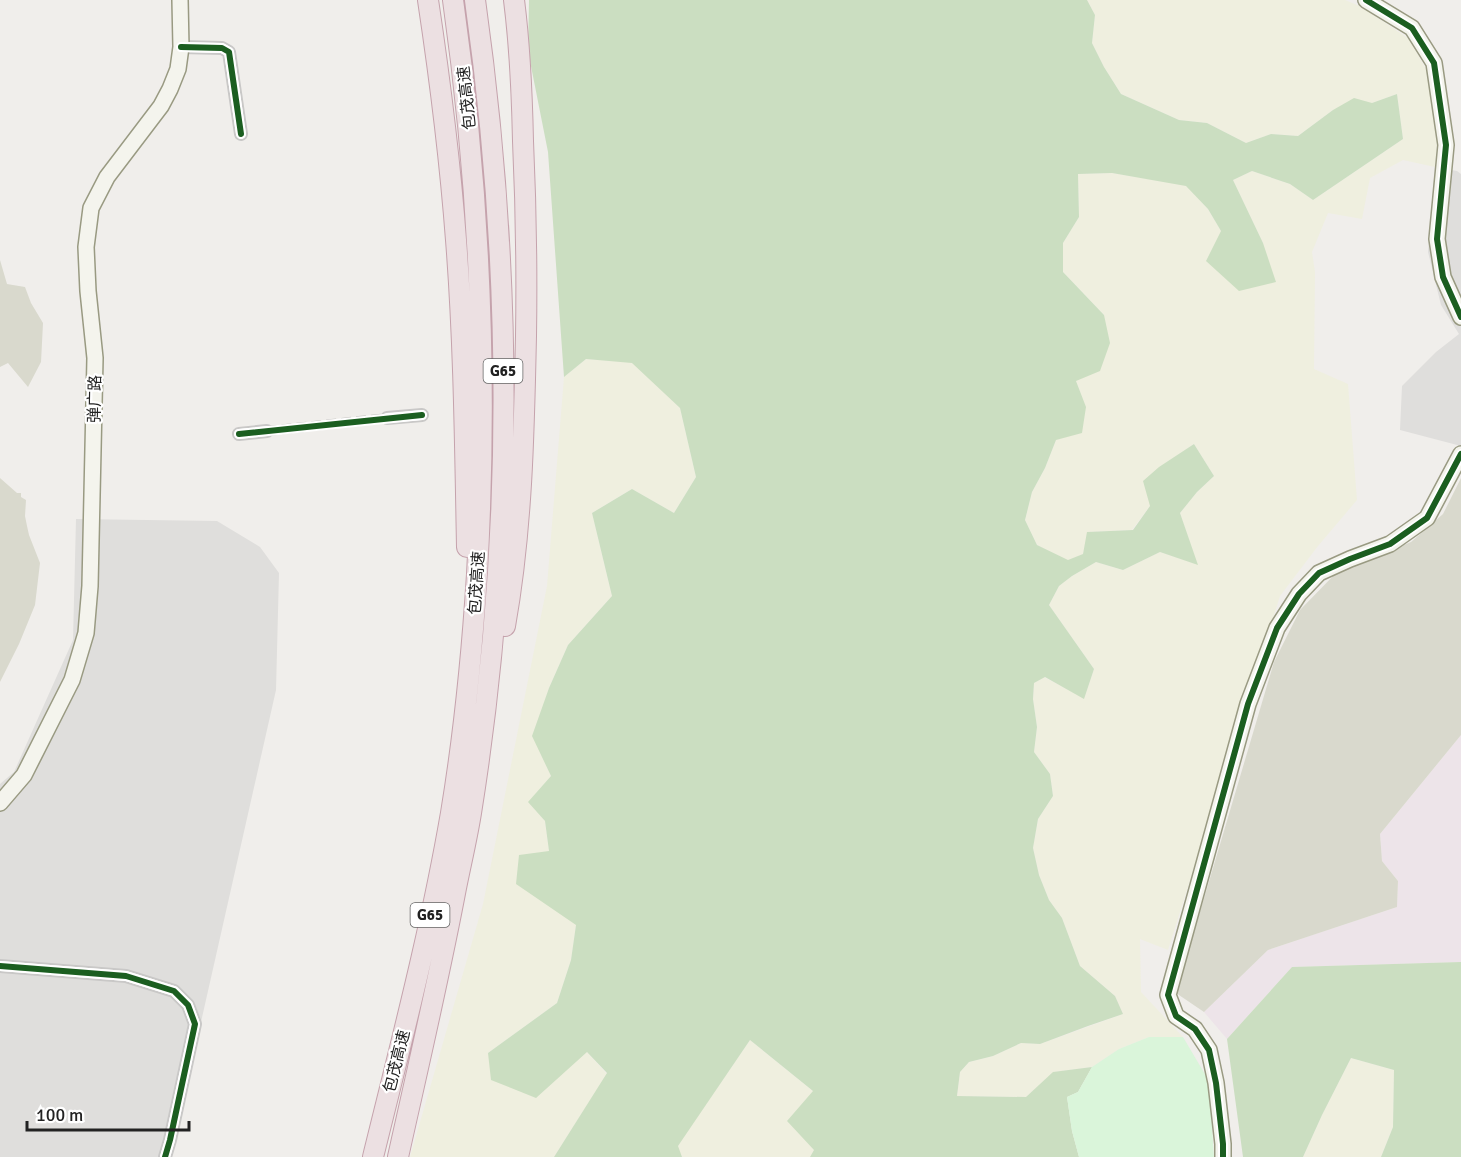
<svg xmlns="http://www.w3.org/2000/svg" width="1461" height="1157" font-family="Signika,'Noto Sans SC',sans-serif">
<rect width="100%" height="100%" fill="#f0eeeb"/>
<path fill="#dfdedc" d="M 1435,167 L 1457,171 L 1461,174 L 1461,446 L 1400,430 L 1402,386 L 1436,352 L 1459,334 L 1441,305 L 1428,252 Z
M 76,519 L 217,521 L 260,547 L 279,573 L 276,690 L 201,1022 L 159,1157 L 0,1157 L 0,784 L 14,772 L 73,640 Z"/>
<path fill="#ede4e9" d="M 1461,735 L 1461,962 L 1292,967 L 1227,1039 L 1204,1012 L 1268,950 L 1397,907 L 1398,881 L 1382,861 L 1380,834 Z"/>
<path fill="#d9d9cd" d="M 0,260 L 7,284 L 25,287 L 31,303 L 43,323 L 41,362 L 28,387 L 8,363 L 0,367 Z
M 0,478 L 17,493 L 21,493 L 21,497 L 26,500 L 25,516 L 27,526 L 29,535 L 40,563 L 35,605 L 19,644 L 0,682 Z
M 1461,478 L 1461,735 L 1380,834 L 1382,861 L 1398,881 L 1397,907 L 1268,950 L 1204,1012 L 1176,993 L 1274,662 L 1300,610 L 1337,572 L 1411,542 L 1443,514 Z"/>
<path fill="#efefdf" d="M 1087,0 L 1345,0 L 1362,7 L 1409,39 L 1427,71 L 1437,145 L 1435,167 L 1403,160 L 1370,178 L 1362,219 L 1328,213 L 1312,252 L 1315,272 L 1314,369 L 1348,384 L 1357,500 L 1318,546 L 1280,596 L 1168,950 L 1140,939 L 1141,992 L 1183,1037 L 1149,1037 L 1119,1049 L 1092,1067 L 1054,1072 L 1026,1097 L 957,1096 L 960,1072 L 969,1062 L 993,1056 L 1021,1043 L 1040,1044 L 1123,1014 L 1115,996 L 1080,966 L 1062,918 L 1049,900 L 1039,875 L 1033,848 L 1038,819 L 1053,796 L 1050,774 L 1034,752 L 1037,727 L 1033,699 L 1034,683 L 1044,677 L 1084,698 L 1094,669 L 1049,605 L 1059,586 L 1072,576 L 1096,562 L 1123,570 L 1160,552 L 1197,564 L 1180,513 L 1197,492 L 1214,476 L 1194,444 L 1178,455 L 1150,506 L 1132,530 L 1088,532 L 1083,554 L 1068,561 L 1037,545 L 1025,520 L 1032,492 L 1045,468 L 1056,440 L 1085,406 L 1076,381 L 1104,315 L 1063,272 L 1063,243 L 1079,217 L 1078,174 L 1112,173 L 1186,185 L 1208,209 L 1221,231 L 1263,243 L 1233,180 L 1252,171 L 1290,184 L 1313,200 L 1403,139 L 1397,94 L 1372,103 L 1333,110 L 1298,136 L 1271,134 L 1246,143 L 1207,123 L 1179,120 L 1121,94 L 1104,67 L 1092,43 L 1095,15 Z
M 586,359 L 632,362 L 680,408 L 696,477 L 674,513 L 632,489 L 592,513 L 612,596 L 568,645 L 549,688 L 533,736 L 551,776 L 529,802 L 545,821 L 549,851 L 576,925 L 571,960 L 557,1003 L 488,1053 L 587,1052 L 607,1074 L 554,1157 L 410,1157 L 483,904 L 547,586 L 564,377 Z
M 750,1040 L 813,1091 L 814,1150 L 810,1157 L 682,1157 L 677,1146 Z
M 1351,1058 L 1394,1070 L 1393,1127 L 1381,1157 L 1303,1157 L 1322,1115 Z"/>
<path fill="#cbdec1" d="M 529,0 L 1087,0 L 1095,15 L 1092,43 L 1104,67 L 1121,94 L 1179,120 L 1207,123 L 1246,143 L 1271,134 L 1298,136 L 1333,110 L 1354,98 L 1372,103 L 1397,94 L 1403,139 L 1313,200 L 1290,184 L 1252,171 L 1233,180 L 1263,243 L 1276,282 L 1239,291 L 1206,261 L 1221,231 L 1208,209 L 1186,186 L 1112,173 L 1078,174 L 1079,217 L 1063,243 L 1063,272 L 1104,315 L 1110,343 L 1100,371 L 1076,381 L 1086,407 L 1082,433 L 1056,440 L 1045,468 L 1032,492 L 1025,520 L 1037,545 L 1068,560 L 1083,554 L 1087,532 L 1133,530 L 1150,506 L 1143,481 L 1159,467 L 1194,444 L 1214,476 L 1197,492 L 1180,513 L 1198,565 L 1160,552 L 1123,570 L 1096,562 L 1072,576 L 1059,586 L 1049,605 L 1094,669 L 1084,699 L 1045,677 L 1034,683 L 1033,699 L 1037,727 L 1034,752 L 1050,774 L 1053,796 L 1038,819 L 1033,848 L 1039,875 L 1049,900 L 1062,918 L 1080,966 L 1115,996 L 1123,1014 L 1088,1026 L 1040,1044 L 1021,1043 L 993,1056 L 969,1062 L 960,1072 L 957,1096 L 1026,1097 L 1053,1072 L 1092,1067 L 1078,1092 L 1067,1097 L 1072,1131 L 1079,1157 L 810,1157 L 814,1150 L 787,1121 L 813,1091 L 750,1040 L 678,1146 L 682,1157 L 554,1157 L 607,1073 L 587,1052 L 536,1098 L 491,1080 L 488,1053 L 557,1003 L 571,960 L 576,925 L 516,884 L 519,855 L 549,851 L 545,821 L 528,802 L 551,776 L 532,736 L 549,688 L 568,645 L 612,596 L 592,513 L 632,489 L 674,513 L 696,477 L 680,408 L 632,363 L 586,359 L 564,377 L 548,152 L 528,51 Z
M 1461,962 L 1461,1157 L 1381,1157 L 1393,1127 L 1394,1070 L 1351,1058 L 1322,1115 L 1303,1157 L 1243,1157 L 1227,1039 L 1292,967 Z"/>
<path fill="#daf5da" d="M 1149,1037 L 1183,1037 L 1209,1081 L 1214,1157 L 1079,1157 L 1072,1131 L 1067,1097 L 1078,1092 L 1092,1067 L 1119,1049 Z"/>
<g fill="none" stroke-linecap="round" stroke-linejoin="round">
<path stroke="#c7c5c3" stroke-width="10" stroke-dasharray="10 5" stroke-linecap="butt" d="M 267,431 L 387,418"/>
<defs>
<path id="street" d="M 181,47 L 222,48 L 229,52 L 241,134
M 387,418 L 422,415
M 239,434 L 267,431
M 0,966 L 126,976 L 174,991 L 188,1005 L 195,1024 L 170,1140 L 165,1157"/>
<path id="secondary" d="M 1366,0 L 1412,28 L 1434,63 L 1446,145 L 1437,239 L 1443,277 L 1461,317
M 0,803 L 24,775 L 72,680 L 86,633 L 90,586 L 95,358 L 88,291 L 86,247 L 91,208 L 107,177 L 161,106 L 170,89 L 178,69 L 181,47 L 180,0
M 1223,1157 L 1223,1144 L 1216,1083 L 1209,1050 L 1195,1029 L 1176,1016 L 1168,995 L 1248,704 L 1277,628 L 1299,594 L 1319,573 L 1350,559 L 1390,544 L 1427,518 L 1461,454"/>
<path id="highway" d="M 428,0 C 440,80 450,160 456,240 C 464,342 465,444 467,547
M 505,626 C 522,531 524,433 526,336 C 527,271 526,206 523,141 C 522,94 520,47 514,0
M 373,1157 C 401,1043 431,929 451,813 C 464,734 472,654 477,574 C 488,382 480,190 453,0
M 398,1157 C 418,1067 439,978 456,888 C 461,863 467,838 471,813 C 514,544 513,269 475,0"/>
</defs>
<use href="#street" stroke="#c9c8c7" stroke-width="14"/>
<use href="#secondary" stroke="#999a82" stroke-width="18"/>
<use href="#highway" stroke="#c5a2ac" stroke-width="22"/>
<use href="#street" stroke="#fdfcfc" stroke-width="10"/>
<use href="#secondary" stroke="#f4f4ed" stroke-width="15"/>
<use href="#highway" stroke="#ece0e2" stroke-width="20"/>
<defs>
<path id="cycleway" d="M 1366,0 L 1412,28 L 1434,63 L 1446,145 L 1437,239 L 1443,277 L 1461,317
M 181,47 L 222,48 L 229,52 L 241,134
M 239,434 L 422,415
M 0,966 L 126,976 L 174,991 L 188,1005 L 195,1024 L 170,1140 L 165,1157
M 1223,1157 L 1223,1144 L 1216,1083 L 1209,1050 L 1195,1029 L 1176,1016 L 1168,995 L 1248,704 L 1277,628 L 1299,594 L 1319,573 L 1350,559 L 1390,544 L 1427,518 L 1461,454"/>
</defs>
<use href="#cycleway" stroke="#fff" stroke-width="10"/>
<use href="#cycleway" stroke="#1b5e20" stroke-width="6"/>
</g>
<g text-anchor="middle" stroke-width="4.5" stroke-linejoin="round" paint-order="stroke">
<g fill="#fff" stroke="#646464" stroke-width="1.5">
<rect x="483.5" y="359" width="39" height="24" rx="4.5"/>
<rect x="410.5" y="903" width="39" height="24" rx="4.5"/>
</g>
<g font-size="15" font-weight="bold" fill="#222">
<text x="503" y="376">G65</text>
<text x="430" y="920">G65</text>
</g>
<g font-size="16" fill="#222" stroke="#fff">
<text transform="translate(466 98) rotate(-96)" y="6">包茂高速</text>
<text transform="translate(94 399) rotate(-89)" y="6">弹广路</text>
<text transform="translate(476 583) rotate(-86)" y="6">包茂高速</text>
<text transform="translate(396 1061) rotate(-76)" y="6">包茂高速</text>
</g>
</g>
<path d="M27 1121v9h162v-9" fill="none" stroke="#222222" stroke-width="3"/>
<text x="36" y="1121" font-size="18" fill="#222222" stroke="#ffffff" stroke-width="4.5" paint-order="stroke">100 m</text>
</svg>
